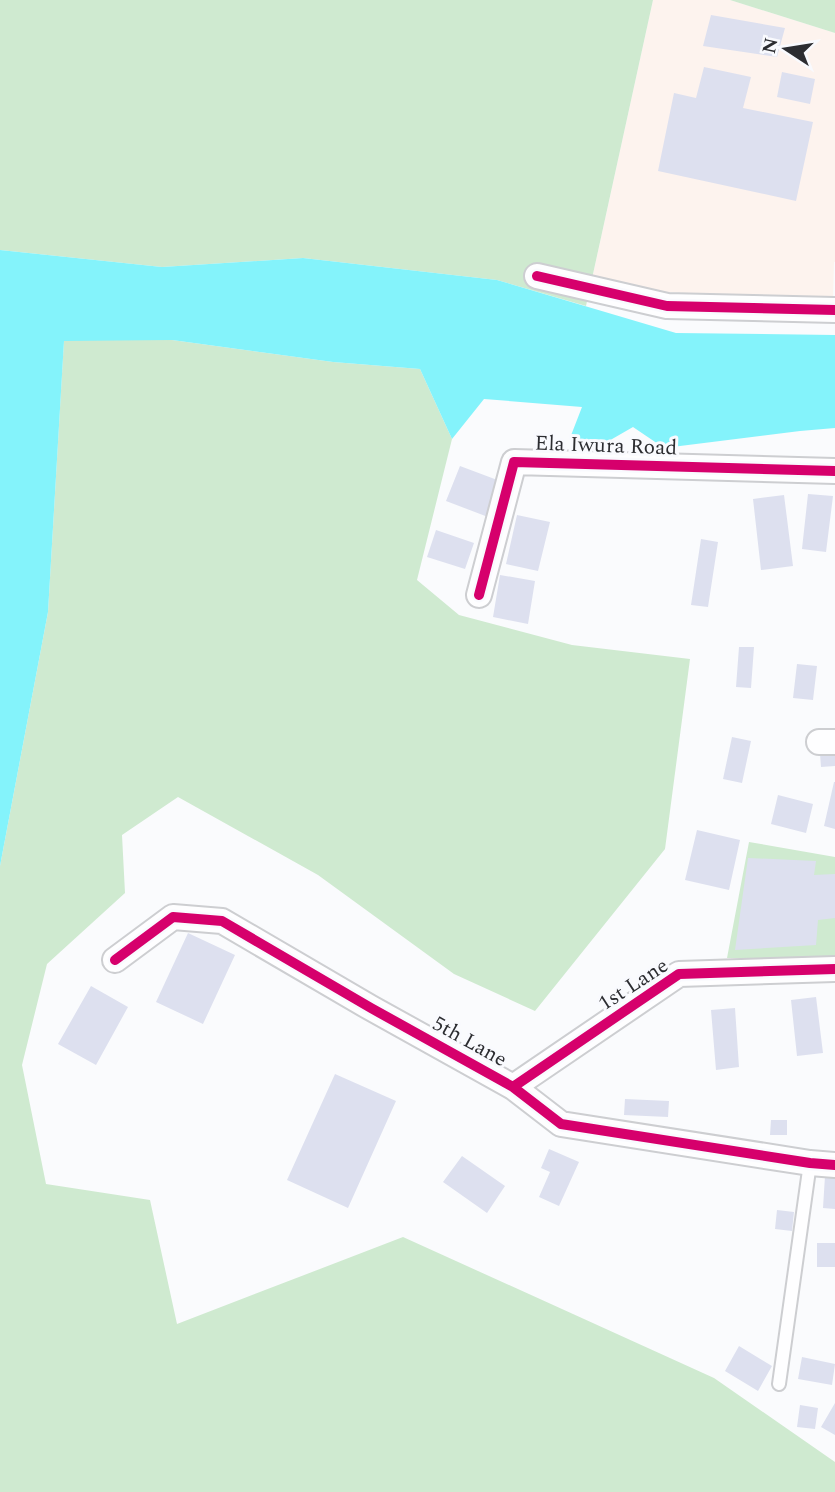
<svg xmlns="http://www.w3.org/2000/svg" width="835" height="1492" font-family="Spectral,serif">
<rect width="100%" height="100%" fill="#fafbfd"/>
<path fill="#fdf3ee" d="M 653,0 L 730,0 L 835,33 L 835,262 L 834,262 L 833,301 L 664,292 L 592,279 Z"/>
<path fill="#cfead0" d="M 0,0 L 653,0 L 586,306 L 497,280 L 303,258 L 162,267 L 0,250 Z
M 730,0 L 835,0 L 835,33 Z
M 64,340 L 172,340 L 333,362 L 420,369 L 452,439 L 417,580 L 459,615 L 572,645 L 690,659 L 665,849 L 535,1011 L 454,974 L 318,875 L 178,797 L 122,835 L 125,893 L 47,964 L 22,1065 L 46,1184 L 150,1200 L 177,1324 L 403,1237 L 714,1378 L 835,1462 L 835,1492 L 0,1492 L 0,866 L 48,612 Z
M 749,842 L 835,857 L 835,960 L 727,958 Z"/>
<path fill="#84f3fb" d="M 0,250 L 162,267 L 303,258 L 497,280 L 676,333 L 835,335 L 835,428 L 800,431 L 664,448 L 633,427 L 600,446 L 570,438 L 582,407 L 484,399 L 452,439 L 420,369 L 333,362 L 172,340 L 64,341 L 48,612 L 0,866 Z"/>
<path fill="#dde0ef" d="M 711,15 L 785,28 L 777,57 L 703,46 Z
M 704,67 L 751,77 L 743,108 L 813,122 L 796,201 L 658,171 L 674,93 L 696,98 Z
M 782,72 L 815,79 L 810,104 L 777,97 Z
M 460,466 L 500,481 L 488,517 L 446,501 Z
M 808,494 L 833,496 L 826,552 L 802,549 Z
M 784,495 L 793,566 L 761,570 L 753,499 Z
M 517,515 L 550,522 L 538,571 L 506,564 Z
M 436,530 L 474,543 L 465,569 L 427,557 Z
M 701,539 L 718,542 L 708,607 L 691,605 Z
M 500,575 L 535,581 L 528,624 L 493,617 Z
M 739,647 L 754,647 L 751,688 L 736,687 Z
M 797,664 L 817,666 L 813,700 L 793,698 Z
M 732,737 L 751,741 L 742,783 L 723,779 Z
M 835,753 L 835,766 L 821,767 L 820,754 Z
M 834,782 L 835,782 L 835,829 L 824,826 Z
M 778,795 L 813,804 L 806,833 L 771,824 Z
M 697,830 L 740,840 L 729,890 L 685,880 Z
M 748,858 L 816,861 L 814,875 L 835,874 L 835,918 L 818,920 L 816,945 L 735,950 Z
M 188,933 L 235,955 L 203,1024 L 156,1002 Z
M 91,986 L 128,1007 L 96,1065 L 58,1044 Z
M 816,997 L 823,1053 L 797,1056 L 791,1000 Z
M 735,1008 L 739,1067 L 716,1070 L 711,1010 Z
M 335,1074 L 396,1101 L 348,1208 L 287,1180 Z
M 625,1099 L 669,1101 L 668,1117 L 624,1115 Z
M 771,1120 L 787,1120 L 787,1135 L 770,1135 Z
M 549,1149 L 579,1162 L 559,1206 L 539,1197 L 550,1172 L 541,1168 Z
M 462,1156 L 505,1186 L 487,1213 L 443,1182 Z
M 825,1176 L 835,1177 L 835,1209 L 823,1208 Z
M 777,1210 L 794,1212 L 792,1231 L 775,1229 Z
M 817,1243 L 835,1243 L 835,1267 L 817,1267 Z
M 739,1346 L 772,1366 L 758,1391 L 725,1371 Z
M 802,1357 L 835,1364 L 832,1385 L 798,1379 Z
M 835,1403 L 835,1435 L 821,1427 Z
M 800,1405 L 818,1408 L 815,1429 L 797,1427 Z"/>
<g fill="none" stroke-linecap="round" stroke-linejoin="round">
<defs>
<path id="lane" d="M 779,1384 L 810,1163"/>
<path id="street" d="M 537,276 L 667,306 L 835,310
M 479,595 L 514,462 L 835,471
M 819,742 L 835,742
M 115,960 L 173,917 L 222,921 L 371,1008 L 513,1087 L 561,1124 L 810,1163 L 835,1165
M 513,1087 L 679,974 L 835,969"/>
</defs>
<use href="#lane" stroke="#cdced1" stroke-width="16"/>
<use href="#street" stroke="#cdced1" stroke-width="28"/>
<use href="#lane" stroke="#fefeff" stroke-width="12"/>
<use href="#street" stroke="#fefeff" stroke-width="24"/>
<defs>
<path id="cycleway" d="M 537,276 L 667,306 L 835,310
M 479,595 L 514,462 L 835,471
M 115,960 L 173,917 L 222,921 L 371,1008 L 513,1087 L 561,1124 L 810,1163 L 835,1165
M 513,1087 L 679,974 L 835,969"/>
</defs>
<use href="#cycleway" stroke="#f9fafe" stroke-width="15"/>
<use href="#cycleway" stroke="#d6006c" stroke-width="10"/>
</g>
<g text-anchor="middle" stroke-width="6" stroke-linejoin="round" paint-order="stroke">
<g font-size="21" fill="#2c2d31" stroke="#f9fafe">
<text transform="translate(606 445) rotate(2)" y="7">Ela Iwura Road</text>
<text transform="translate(633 984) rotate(-33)" y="7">1st Lane</text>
<text transform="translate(470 1041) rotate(29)" y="7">5th Lane</text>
</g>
</g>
<g transform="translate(786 49) rotate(282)" stroke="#f9fafe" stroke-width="5" paint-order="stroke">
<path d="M0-5L12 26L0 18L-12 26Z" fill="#2c2d31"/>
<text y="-10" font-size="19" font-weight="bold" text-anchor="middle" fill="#2c2d31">N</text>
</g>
</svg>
